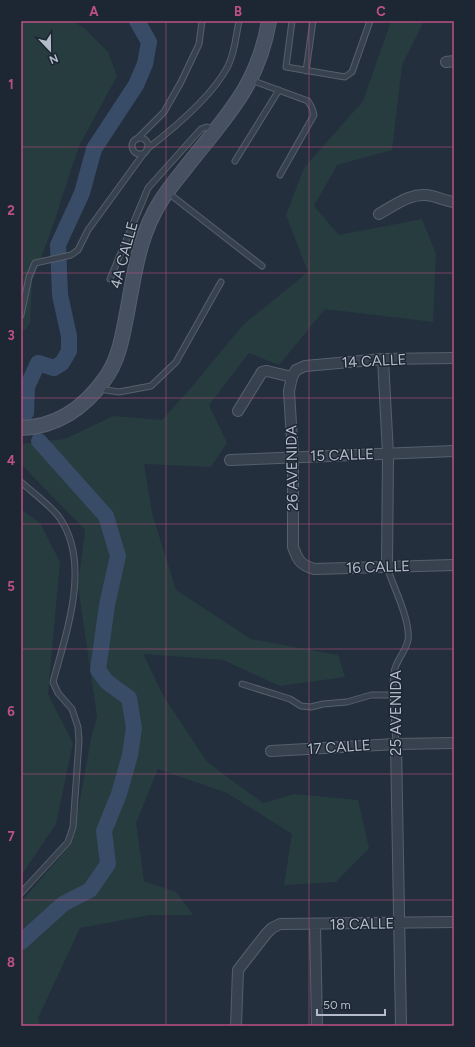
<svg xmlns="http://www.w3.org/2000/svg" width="475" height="1047" font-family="Figtree,sans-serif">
<rect width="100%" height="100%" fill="#242f3e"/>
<path fill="#263c3f" d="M 21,21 L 73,21 L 84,28 L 108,52 L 117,76 L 79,146 L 52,228 L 32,282 L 30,323 L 26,329 L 21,331 Z
M 391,21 L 424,21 L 402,65 L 392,150 L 337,165 L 314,206 L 339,235 L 422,219 L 436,254 L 433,322 L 325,309 L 279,365 L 249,353 L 209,405 L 227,443 L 211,467 L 144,464 L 152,513 L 176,590 L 251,639 L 338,655 L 345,677 L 280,686 L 223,660 L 143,654 L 164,697 L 207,762 L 263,803 L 294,794 L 358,800 L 369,848 L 336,882 L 284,885 L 292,834 L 227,793 L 158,769 L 136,823 L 144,881 L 176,892 L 193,915 L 150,915 L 80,928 L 38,1018 L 40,1026 L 21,1026 L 21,902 L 72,843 L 91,739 L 97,716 L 78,586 L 85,530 L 21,464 L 21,444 L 65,439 L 113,416 L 162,420 L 191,388 L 243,325 L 308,272 L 286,215 L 304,168 L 363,101 Z
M 21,509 L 40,523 L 60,562 L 48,694 L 73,743 L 56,824 L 21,876 Z"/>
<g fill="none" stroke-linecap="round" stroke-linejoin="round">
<path stroke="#394c67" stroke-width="16" d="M 26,413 L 27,387 L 38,363 L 54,368 L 62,363 L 69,351 L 69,336 L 60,295 L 58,245 L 82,193 L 94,149 L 136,85 L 145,64 L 149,42 L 137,21
M 21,942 L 63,904 L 90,890 L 108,864 L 104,831 L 119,794 L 130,755 L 134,728 L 129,698 L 107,682 L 98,670 L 107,605 L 118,556 L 106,516 L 39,441"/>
<defs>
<path id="service" d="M 292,21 L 286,67 L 345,77 L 352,72 L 370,21
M 306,71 L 313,21
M 251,80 L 308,101 L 312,108 L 314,115 L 280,175
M132 146a8 8 0 1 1 16 0a8 8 0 1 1-16 0Z
M 137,139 L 164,112 L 181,82 L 199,44 L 202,21
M 147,149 C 173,129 213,95 228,66 C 235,52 236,35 239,21
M 235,161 L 279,90
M 167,192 L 262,266
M 110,279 L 148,188 L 201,129 L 207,127 L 214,129
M 21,315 L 29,277 L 35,263 L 71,255 L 78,250 L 88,230 L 144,153
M 99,389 L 119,392 L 151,386 L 176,362 L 221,282
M 21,482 C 33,493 49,504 59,517 C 92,563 66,633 53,682 L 58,693 L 72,709 L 78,727 L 79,741 L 73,827 L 68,842 L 21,893
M 387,567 C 393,586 411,621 408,640 C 406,652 395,661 394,673 C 391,696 395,721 396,744
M 242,684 L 290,699 L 301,706 L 311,707 L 323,704 L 347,702 L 371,695 L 393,695"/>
<path id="minor" d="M 446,62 L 454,61
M 379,214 C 395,205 412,191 432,196 C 440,198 446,201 454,202
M 454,358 L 383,359 L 305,366 L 296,370 L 292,377 L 289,391 L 293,457 L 293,547 C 298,561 301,565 314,569 L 454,565
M 383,359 L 388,454 L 387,567
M 238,411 L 262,372 L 267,371 L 292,377
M 230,460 L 454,451
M 396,744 L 401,1026
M 271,751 L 396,744 L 454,743
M 315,925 L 317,1026
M 236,1026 L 238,970 L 266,934 L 272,928 L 280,924 L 454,922"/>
<path id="secondary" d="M 21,428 C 56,427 84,408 104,380 C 118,362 122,339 126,318 C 133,283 137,245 154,213 C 162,196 175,181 187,166 C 226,116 258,86 269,21"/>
</defs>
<use href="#service" stroke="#565f6c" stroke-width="7"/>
<use href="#minor" stroke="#565f6c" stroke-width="12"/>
<use href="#secondary" stroke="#565f6c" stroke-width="16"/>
<use href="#service" stroke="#38414e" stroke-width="5"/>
<use href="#minor" stroke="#38414e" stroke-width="10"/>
<use href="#secondary" stroke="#465061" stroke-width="14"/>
</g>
<path fill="none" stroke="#bd5182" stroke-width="1" stroke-opacity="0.55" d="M 166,21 L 166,1026M 309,21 L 309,1026M 21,147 L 454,147M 21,273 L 454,273M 21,398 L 454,398M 21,524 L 454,524M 21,649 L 454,649M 21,774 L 454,774M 21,900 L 454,900"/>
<g text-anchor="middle" stroke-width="3" stroke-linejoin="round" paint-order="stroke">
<g font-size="15" fill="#b4bcc9" stroke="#1d2633">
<text transform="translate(124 255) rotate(-75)" y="5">4A CALLE</text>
<text transform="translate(374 361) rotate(-3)" y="5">14 CALLE</text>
<text transform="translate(342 455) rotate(-2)" y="5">15 CALLE</text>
<text transform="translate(292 468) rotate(-91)" y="5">26 AVENIDA</text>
<text transform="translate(378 567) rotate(-2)" y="5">16 CALLE</text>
<text transform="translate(396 713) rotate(-90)" y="5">25 AVENIDA</text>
<text transform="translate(339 747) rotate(-4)" y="5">17 CALLE</text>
<text transform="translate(362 924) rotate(-1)" y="5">18 CALLE</text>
</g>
</g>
<rect width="475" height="1047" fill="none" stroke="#1d2633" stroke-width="44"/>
<g transform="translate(50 50) rotate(158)" stroke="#1d2633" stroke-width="3" paint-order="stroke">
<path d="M0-3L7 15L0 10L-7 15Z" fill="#b4bcc9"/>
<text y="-6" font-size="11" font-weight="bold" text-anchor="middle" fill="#b4bcc9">N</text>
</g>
<path d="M317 1009v6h68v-6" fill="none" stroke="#b4bcc9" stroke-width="2"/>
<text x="323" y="1009" font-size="12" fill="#b4bcc9" stroke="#1d2633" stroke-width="3" paint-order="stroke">50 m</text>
<rect x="22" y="22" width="431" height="1003" fill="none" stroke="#bd5182" stroke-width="1.5"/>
<g font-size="13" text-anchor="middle" font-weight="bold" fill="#bd5182">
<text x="94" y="16">A</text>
<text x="238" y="16">B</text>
<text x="381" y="16">C</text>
<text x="11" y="89">1</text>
<text x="11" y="215">2</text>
<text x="11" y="340">3</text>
<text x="11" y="465">4</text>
<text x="11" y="591">5</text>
<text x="11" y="716">6</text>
<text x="11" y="841">7</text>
<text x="11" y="967">8</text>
</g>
</svg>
